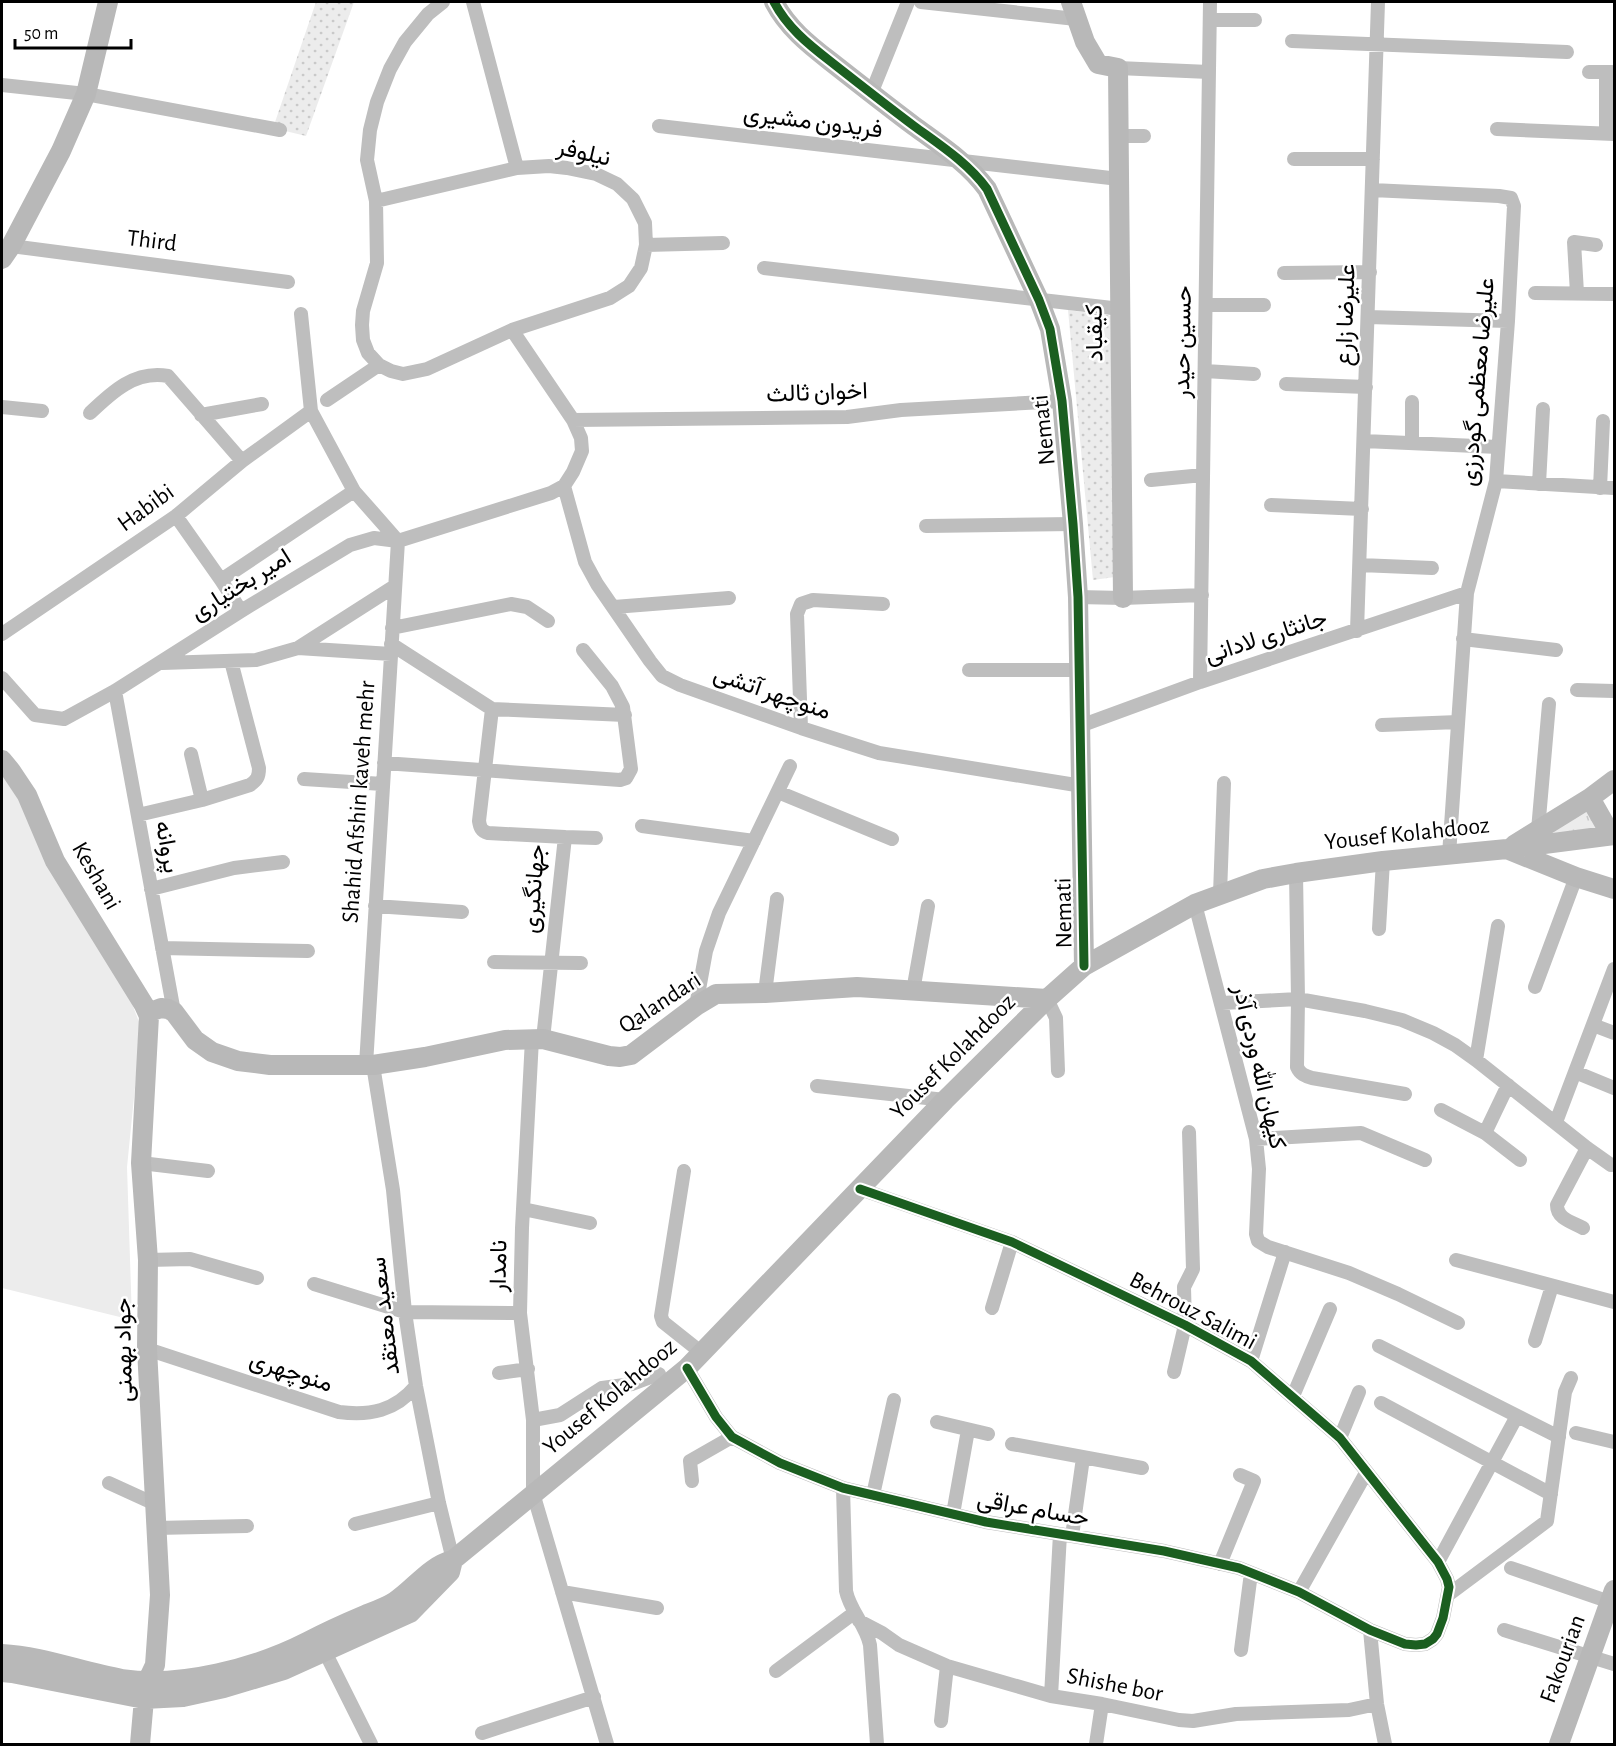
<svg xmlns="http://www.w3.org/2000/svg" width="1616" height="1746" viewBox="0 0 1616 1746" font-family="'Alegreya Sans',Vazirmatn,sans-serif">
<defs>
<pattern id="grass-tufts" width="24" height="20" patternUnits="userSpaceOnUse" patternTransform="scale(1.5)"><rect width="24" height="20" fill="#ececec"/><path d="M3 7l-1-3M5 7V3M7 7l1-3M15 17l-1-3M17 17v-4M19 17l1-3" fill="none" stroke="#c9c9c9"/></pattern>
<pattern id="park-dots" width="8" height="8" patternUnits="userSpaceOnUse" patternTransform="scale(1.5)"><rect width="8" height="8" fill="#ececec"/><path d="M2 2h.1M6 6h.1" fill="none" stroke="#c9c9c9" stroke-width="1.8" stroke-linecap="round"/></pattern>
</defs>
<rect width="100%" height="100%" fill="#fff"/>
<path fill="url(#grass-tufts)" d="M1587,806L1602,833L1537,838Z"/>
<path fill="url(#park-dots)" d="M316,2H354L306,136L273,128Z
M1068,310L1113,316L1115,577L1093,580Z"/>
<path fill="#ececec" d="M2,772L15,787L129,996L141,1027L127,1167L132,1320L2,1288Z"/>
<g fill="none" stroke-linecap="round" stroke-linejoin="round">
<path stroke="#bebebe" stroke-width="14" d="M473,2L517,168
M921,2L1076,19
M1210,20H1255
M1292,41L1567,52
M1118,68L1209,72
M1589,72H1612
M1606,72V133
M2,85L86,94L280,130
M871,94L908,2
M659,126L1119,179
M1497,129L1614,134
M1119,136H1144
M1294,159H1373
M1372,190L1499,196L1511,198L1514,206L1508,321L1496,481L1467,593L1449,855
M376,201L517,168L549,166L567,168L596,174L617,184L633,199L645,223L646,245L641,268L629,286L610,298L512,330L427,369L403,374L391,371L379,365L368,353L363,340L362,325L363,311L377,263L376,201L367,160L370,130L377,102L390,69L405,42L428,14L443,2
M646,245L723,243
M11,246L288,282
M764,268L1121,309
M1284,273L1370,272
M1535,293L1614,294
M1577,293L1574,242L1596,245
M1206,305H1264
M301,314L311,411L354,491L398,541
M1368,317L1508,321
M1205,371L1254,374
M1286,384L1366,387
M327,400L379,365
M1412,402V443
M2,407L42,411
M90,413C112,392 135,370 168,376L242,461
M201,415L262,404
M573,420L847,417L901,410L1062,401
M1364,441L1498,447
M1151,480L1203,475
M1496,481L1614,488
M1539,484L1543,409
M564,486L585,562L597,584L650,661L662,676L680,685L801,728L879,753L1082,786
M1600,488L1603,421
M1271,505L1362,509
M176,516L221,580L241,611
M926,526L1073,524
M1360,565L1432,568
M221,580L354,491
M1078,597L1123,598L1202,595
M614,607L729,598
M392,628L511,604L527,607L548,621
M1357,631L1378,2
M2,634L176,516L242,461L311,411
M1463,639L1556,650
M391,644L492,709L625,715
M298,648L391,654
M162,663L256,660L298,648L395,586
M969,670H1079
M2,678L35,715L64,719L115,691L241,611L350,545L374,538L398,541L551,493L564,486L573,472L582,451L581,438L573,420L512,330
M1200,682L1210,2
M1577,690L1614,691
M115,691L174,1012
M492,709L479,821C480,827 481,831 488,833L565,837L543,1039
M1382,725L1458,722
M1080,726L1200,682L1467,593
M801,728L797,614L801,604L813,600L883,604
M191,754L202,800
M384,763L620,780L626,778L631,769L623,707L612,686L583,650
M304,779L383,784
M778,792L892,839
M138,815L202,800L250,785C257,780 259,777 259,768L231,661
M642,826L754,841
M1538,830L1549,704
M565,837L596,838
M1296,873L1298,999L1297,1067C1300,1074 1305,1076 1312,1078L1405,1094
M151,889L234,868L283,862
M1220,894L1224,783
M1195,904L1256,1139L1259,1169L1256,1234L1258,1241L1268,1247L1349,1273L1398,1294L1458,1323
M375,906L462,912
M1379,929L1383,861
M162,948L308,951
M494,962L581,963
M1535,987L1576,877
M913,991L928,906
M765,993L777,899
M1047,999L1056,1018L1058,1071
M1222,1003L1298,999L1365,1011L1402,1020L1433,1033L1455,1045L1476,1060L1587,1148L1611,1165
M696,1006L706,951L719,913L790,766
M1593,1025L1614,1033
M532,1039L522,1228L520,1313L533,1420V1493L607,1744
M1476,1060L1498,926
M366,1065L398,541
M373,1065L393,1190L405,1312L416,1386L439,1503L453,1560
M1575,1072L1614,1088
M817,1086L945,1100
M1441,1110L1485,1133L1520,1160
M1556,1122L1614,969
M1485,1133L1508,1085
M1256,1139L1361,1133L1425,1160
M141,1163L208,1171
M684,1171L661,1316L663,1322L702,1353
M523,1209L590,1223
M1583,1228C1572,1222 1557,1219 1557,1205L1587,1148
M148,1260L190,1259L257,1278
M1456,1260L1614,1302
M314,1284L405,1312L520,1313
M992,1308L1012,1242
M1535,1341L1552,1286
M1379,1346L1559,1437
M147,1349L339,1412C370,1416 395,1411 416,1386
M1251,1361L1285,1252
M687,1368L716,1417L732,1437L780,1463L843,1488L986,1522L1164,1551L1239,1568L1299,1592L1370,1630L1405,1644L1416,1645L1425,1644L1433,1639L1437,1634L1443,1618L1449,1587L1447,1579L1438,1562L1340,1438L1251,1361L1185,1325L1012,1242L860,1189
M1174,1372L1185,1325L1184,1287L1193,1269L1189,1132
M499,1373L528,1369
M1293,1396L1330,1309
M1381,1403L1551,1494
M533,1420L560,1415L602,1388L632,1384L659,1374
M937,1422L988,1434
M1576,1433L1614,1442
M1340,1438L1359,1392
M1012,1444L1142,1468
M692,1481L690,1461L732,1437
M109,1483L155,1504
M843,1488L846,1591C850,1611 866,1625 870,1645L877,1744
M873,1495L894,1400
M953,1514L968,1430
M355,1524L439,1503
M156,1528L247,1526
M1072,1536L1083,1458
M1438,1562L1517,1416
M1220,1564L1254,1481L1240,1475
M1511,1568L1610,1602
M562,1592L657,1608
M1299,1592L1366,1473
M1448,1595L1547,1521L1565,1392L1571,1378
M859,1621L882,1633L899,1645L947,1666L1051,1696L1102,1704L1179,1720L1193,1721L1236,1714L1349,1710L1377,1704
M1370,1630L1377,1704L1385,1744
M1504,1630L1614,1664
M321,1644L371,1744
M1241,1650L1251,1573
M776,1671L854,1613
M1051,1696L1060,1534
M941,1721L947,1666
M482,1733L594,1697
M1096,1744L1102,1704"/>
<path stroke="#b8b8b8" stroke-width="20" d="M774,2C787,27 808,44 830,61C858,83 886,105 914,126C940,145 968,163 987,189L1039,300L1050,329L1062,401L1073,524L1078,597L1084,966
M1071,2L1085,42L1098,64L1118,68
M1118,68L1123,598
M2,259L11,246L61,151L86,94L108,2
M2,760L11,771L27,795L55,861L144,1005L149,1016L141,1163L148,1260L147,1349L160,1595L155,1665L147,1682L144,1699L140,1744
M1590,798L1611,835
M1514,845L1590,798L1614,780
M1509,850L1576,877L1614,889
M149,1016L153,1011L161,1008L168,1009L174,1012L195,1040L212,1052L238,1061L270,1065H373L425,1057L505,1040L543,1039L609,1056L620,1057L631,1055L696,1006L716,994L765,993L857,987L1047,999
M2,1654C42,1656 82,1672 122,1679C180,1688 256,1668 307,1642C326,1632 346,1623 365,1615C375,1611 386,1607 394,1602C415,1588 429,1566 453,1560L687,1368L945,1100L1047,999L1084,966L1195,904L1263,879L1296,873L1383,861L1507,849L1614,835
M2,1672L12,1673L144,1699L183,1697L224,1688L284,1670L410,1613L450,1572L453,1560
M1559,1744L1614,1590"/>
<g stroke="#fff" stroke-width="13">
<path id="cycleway" d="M774,2C787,27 808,44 830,61C858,83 886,105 914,126C940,145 968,163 987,189L1039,300L1050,329L1062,401L1073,524L1078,597L1084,966
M687,1368L716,1417L732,1437L780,1463L843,1488L986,1522L1164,1551L1239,1568L1299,1592L1370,1630L1405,1644L1416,1645L1425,1644L1433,1639L1437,1634L1443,1618L1449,1587L1447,1579L1438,1562L1340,1438L1251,1361L1185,1325L1012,1242L860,1189"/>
</g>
<use href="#cycleway" stroke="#1b5e20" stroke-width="9"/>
</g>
<g text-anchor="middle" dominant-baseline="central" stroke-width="5" stroke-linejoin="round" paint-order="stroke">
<g font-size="24" fill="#000" stroke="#fff">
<text transform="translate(813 122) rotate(7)">فریدون مشیری</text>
<text transform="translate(584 153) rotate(13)">نیلوفر</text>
<text transform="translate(152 241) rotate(7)">Third</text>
<text transform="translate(1346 315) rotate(-88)">علیرضا زارع</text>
<text transform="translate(1095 333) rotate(-91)">کیقباد</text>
<text transform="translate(1183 342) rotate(-89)">حسین حیدر</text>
<text transform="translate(1478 382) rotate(-85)">علیرضا معظمی گودرزی</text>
<text transform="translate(817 393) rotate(-2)">اخوان ثالث</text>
<text transform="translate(1044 430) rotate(-96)">Nemati</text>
<text transform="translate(146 508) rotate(-36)">Habibi</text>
<text transform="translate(241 585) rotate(-32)">امیر بختیاری</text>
<text transform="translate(1266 637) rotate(-18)">جانثاری لادانی</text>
<text transform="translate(772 693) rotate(19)">منوچهر آتشی</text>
<text transform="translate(359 802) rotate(-86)">Shahid Afshin kaveh mehr</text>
<text transform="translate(1407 834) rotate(-6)">Yousef Kolahdooz</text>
<text transform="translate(167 847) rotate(80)">پروانه</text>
<text transform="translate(96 876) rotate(60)">Keshani</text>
<text transform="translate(534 889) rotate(-86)">جهانگیری</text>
<text transform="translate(1064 913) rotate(-91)">Nemati</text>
<text transform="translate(660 1003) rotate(-33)">Qalandari</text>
<text transform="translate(953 1057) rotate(-45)">Yousef Kolahdooz</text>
<text transform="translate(1259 1067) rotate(77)">کیهان الله وردی آذر</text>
<text transform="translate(499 1266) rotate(-89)">نامدار</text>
<text transform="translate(1193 1311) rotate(28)">Behrouz Salimi</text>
<text transform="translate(385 1316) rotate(-97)">سعید معتقد</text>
<text transform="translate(124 1350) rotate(-91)">جواد بهمنی</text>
<text transform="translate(291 1372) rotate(18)">منوچهری</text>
<text transform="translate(610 1397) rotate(-40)">Yousef Kolahdooz</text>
<text transform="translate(1033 1509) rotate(10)">حسام عراقی</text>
<text transform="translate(1563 1659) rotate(-70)">Fakourian</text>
<text transform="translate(1115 1685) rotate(11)">Shishe bor</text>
</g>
</g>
<rect width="1616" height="1746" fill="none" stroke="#000000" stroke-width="6"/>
<path d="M15 39v9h116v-9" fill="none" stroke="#000000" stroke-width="3"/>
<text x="24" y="39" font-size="18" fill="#000000" stroke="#ffffff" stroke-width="4.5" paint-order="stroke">50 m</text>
</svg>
